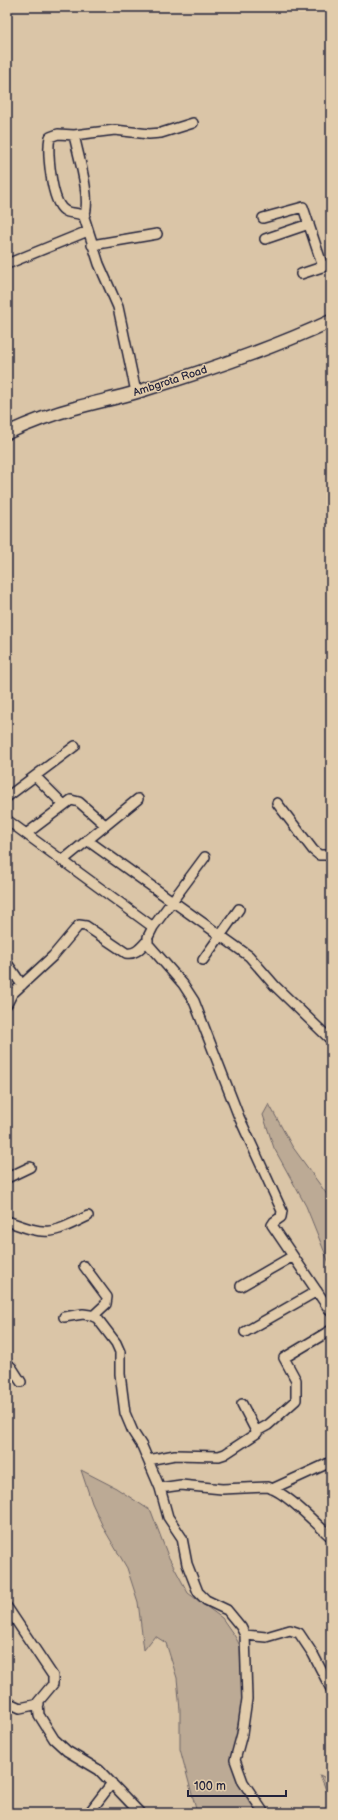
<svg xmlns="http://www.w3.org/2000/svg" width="338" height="1820" viewBox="0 0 338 1820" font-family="'Balsamiq Sans',sans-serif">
<rect width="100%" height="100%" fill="#dac5a7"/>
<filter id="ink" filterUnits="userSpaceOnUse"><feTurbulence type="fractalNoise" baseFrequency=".025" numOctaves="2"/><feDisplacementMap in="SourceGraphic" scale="8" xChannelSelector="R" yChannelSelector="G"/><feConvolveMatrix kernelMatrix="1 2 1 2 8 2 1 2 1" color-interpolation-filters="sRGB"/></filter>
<g filter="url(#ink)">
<path fill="#bcaa95" stroke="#6f6668" d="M269,1104L292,1146L331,1200V1268L306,1206L274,1148L263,1115Z
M81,1470L116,1488L151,1511L168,1556L188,1593L222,1618L236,1638L243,1652L248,1672L239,1767L265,1813H197L180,1749V1710L177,1678L166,1643L155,1636L144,1650L138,1602L127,1568L104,1529L92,1503Z
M320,1775L331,1781V1802Z"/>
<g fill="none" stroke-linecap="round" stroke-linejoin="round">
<g stroke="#22223b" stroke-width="12">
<path id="minor" d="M74,135C78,155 92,199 84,217
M263,218L303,207L323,267
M265,239L309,224
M92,245L157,234
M7,264L88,231
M301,274L331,264
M136,392L118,307L99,264L84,217C78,211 70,215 64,210C51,201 47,151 50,137L58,134L74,135L115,130L149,134L161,133L193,123
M35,776L64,805
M7,797L75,746
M277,803L313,850L319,855H331
M7,820L153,927
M26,834L71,800L79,802L105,825
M87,840L249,956L275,986L331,1040
M205,857L153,927L148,937V944L183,984L194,1001L239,1117L282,1211L281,1217L274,1222L272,1225L331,1312
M62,861L138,799
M203,960L239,909
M7,963L22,985
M7,1004L12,994L53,956L79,925L86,926L126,953C136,955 141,947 147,941
M7,1178L30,1167
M7,1221C48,1236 49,1235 88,1216
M84,1266L107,1297L106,1304L93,1316
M241,1286L293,1256
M64,1317L83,1314L90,1315L97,1318L116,1343L120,1352V1374L125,1413L133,1432L142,1446L160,1488L181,1485L222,1489L268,1487C287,1493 315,1523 331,1537
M245,1332L317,1291
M7,1363L12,1368L21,1382
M257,1431L268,1425L296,1400V1380L284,1358L331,1330
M148,1460L175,1455L219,1456L225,1454L257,1433L242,1404
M160,1488L168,1517L182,1538L187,1564L198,1592L206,1600L227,1610L241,1627L245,1635L247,1699L242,1734L235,1760L243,1782L264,1813
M272,1489L331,1462
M7,1607L53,1676V1684L38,1702L39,1715L54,1739L67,1751L99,1770L140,1813
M245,1635L266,1637L290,1630L299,1633L313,1654L331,1689
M7,1702L20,1708L39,1704
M89,1813L112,1783"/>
</g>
<g stroke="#22223b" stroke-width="15">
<path id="major" d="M7,433C29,423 52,414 75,408C96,402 117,398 137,392C203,372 269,350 331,321"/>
</g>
<use href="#minor" stroke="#e2ccab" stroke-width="9"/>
<use href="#major" stroke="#e2ccab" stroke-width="12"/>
</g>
</g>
<g text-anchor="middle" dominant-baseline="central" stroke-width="3" stroke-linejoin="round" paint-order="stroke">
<g font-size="11" fill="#22223b" stroke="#e2ccab">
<text transform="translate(170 381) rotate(-18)">Ambgrota Road</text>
</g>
</g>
<rect width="338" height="1820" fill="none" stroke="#e2ccab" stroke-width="24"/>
<rect x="12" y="12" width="314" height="1796" fill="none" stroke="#22223b" stroke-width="1.5" filter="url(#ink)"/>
<path d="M188 1790v6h98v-6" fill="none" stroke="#22223b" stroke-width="2"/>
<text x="194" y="1790" font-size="12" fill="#22223b" stroke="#e2ccab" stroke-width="3" paint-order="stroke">100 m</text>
</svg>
